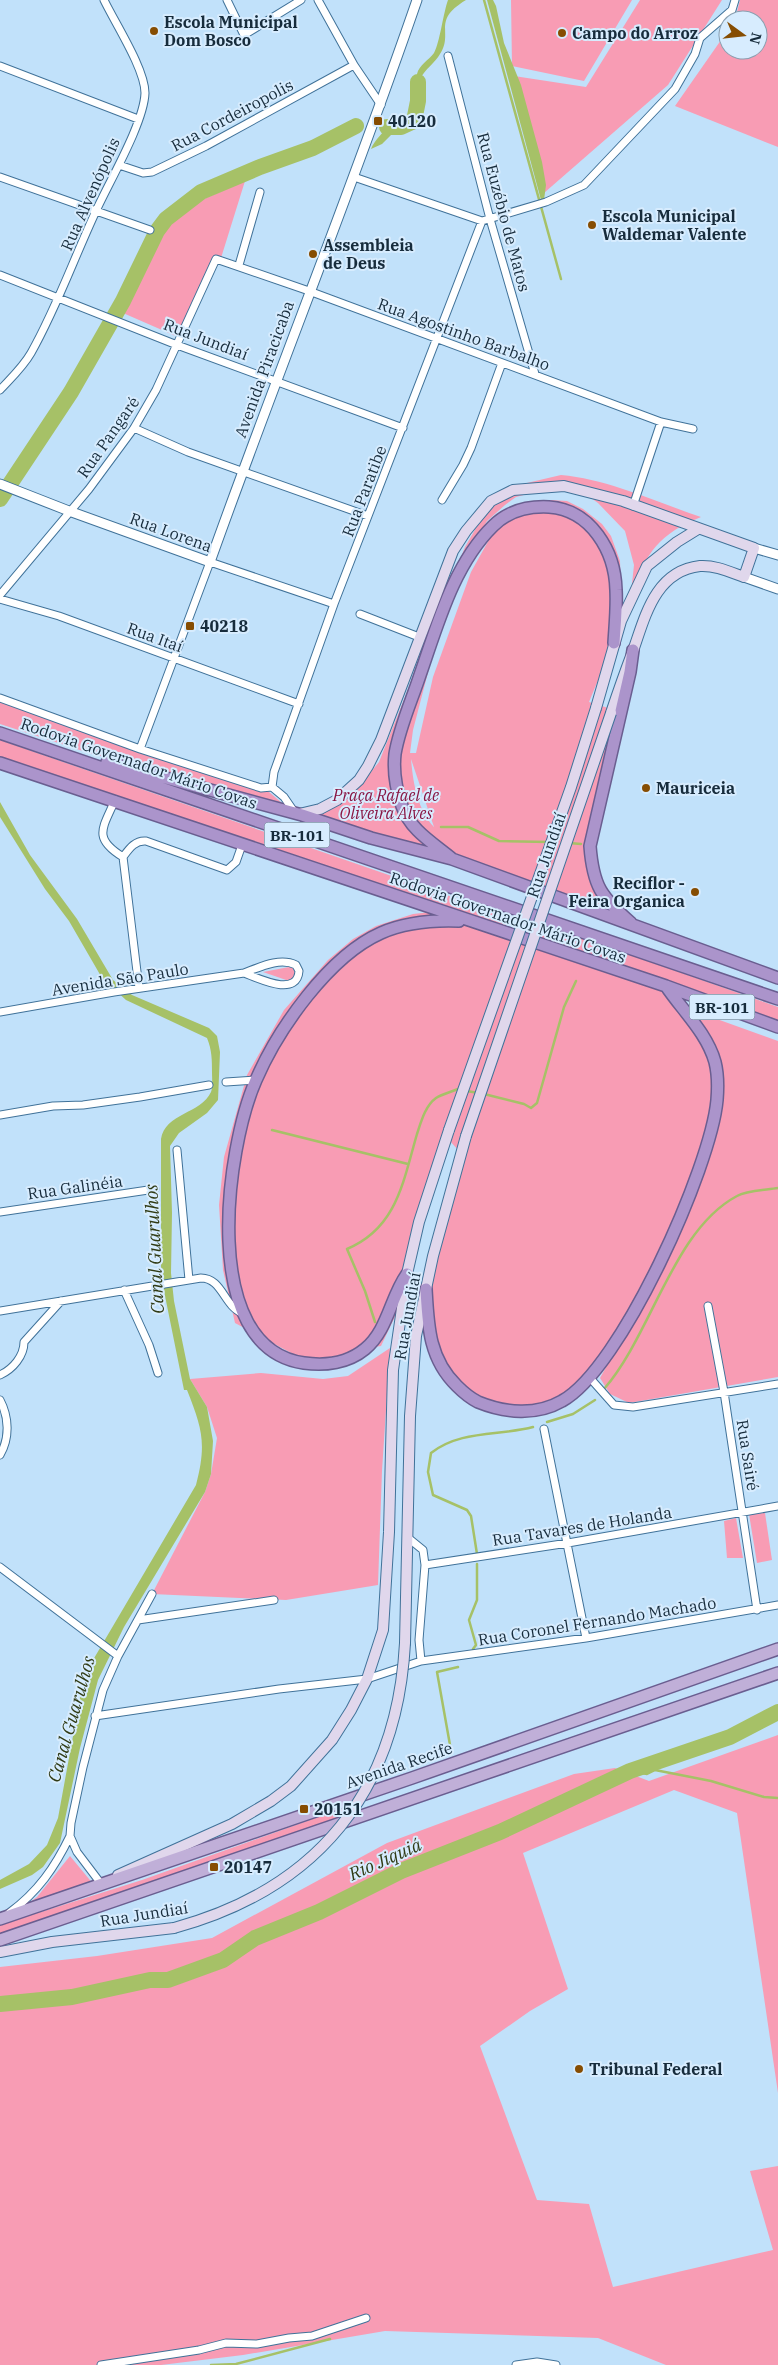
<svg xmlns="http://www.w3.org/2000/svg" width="778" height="2365" viewBox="0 0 778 2365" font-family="'IBM Plex Serif',serif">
<rect width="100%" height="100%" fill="#c1e1fa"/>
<path fill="#f89cb4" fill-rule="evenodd" d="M511,0H632L584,81L512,66Z
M640,0H722L668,85L544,193L514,76L586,87Z
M740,0H778V147L675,106L728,30V50H758V20H735Z
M245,181L221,258L178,337L123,313L157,231L204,199Z
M561,475C608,479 656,502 701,517C659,534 647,552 631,593L634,565L625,531L598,503L584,493L550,488L516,497L505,505L487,521L473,545L438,634L413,730L410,753H416L433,677L471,572L495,529L531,505L551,500L567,501L583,509L602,524L611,536L620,561L621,592L608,656L589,702L621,712L608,774L591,812L587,850L619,922L472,872L453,853L302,815L362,783L379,762L465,547L480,521L491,505L514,486ZM411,759L434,827C417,809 413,782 411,759Z
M0,702L134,750L269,792L282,803L89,753L0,724Z
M0,740L507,916L505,928L0,758Z
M440,911L666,986L710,1051L717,1101L673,1234L609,1353L593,1363L577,1390L538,1415L476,1400L438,1361L427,1288L460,1152L448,1139L428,1205L413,1269L401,1304L381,1346L360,1349L333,1361L316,1360L295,1355L235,1323L223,1270L219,1205L224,1157L247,1075L284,1010L328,960L353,939L376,926L413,914Z
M543,926L634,956L778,1007V1023L538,940Z
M289,967L293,968L295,973L293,979L289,981L263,972Z
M689,1009L778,1041V1377L629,1403L610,1394L600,1378L668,1256L706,1159L723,1101L721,1059L702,1026Z
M390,1348L382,1471L378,1585L286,1600L152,1594L205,1492L211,1474L217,1438L207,1407L190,1379L261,1373L323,1379L348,1376Z
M765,1513L772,1560L757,1563L749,1514Z
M736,1518L743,1558H727L724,1521Z
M778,1735V2093L737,1813L674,1790L523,1853L568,1989L530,2011L480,2046L537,2200L589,2204L613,2287L773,2250L750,2171L778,2166V2365H666L598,2338L385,2331L243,2355L161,2365H0V1967L97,1956L212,1938L387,1843L574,1774L615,1768L649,1781Z
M349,1806L335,1824L0,1937V1925L142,1880Z
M70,1856L94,1885L18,1911L37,1897Z"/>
<path fill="#a6c167" d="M448,0H466C431,21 454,32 440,54C435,63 425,69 420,79L423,110L420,128L408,131L396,130L382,144L371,149C374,141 385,130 391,123L410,126C425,115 414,90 417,74C419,65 429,60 434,53C440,42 443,14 448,0Z
M487,0H493L496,6L504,43L521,85L542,162L546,185L544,200H541Z
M0,802L30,855L77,919L113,980L132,995L209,1028L217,1036L220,1052L218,1100L207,1113L179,1133L170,1146L172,1213L171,1273L174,1301L190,1379L207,1407L213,1441L211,1474L205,1492L124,1627L98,1680L80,1748L60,1843L43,1867L32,1875L0,1889V1880L29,1864L47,1845L58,1818L82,1687L93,1660L196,1485C207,1443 202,1428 187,1390H184L161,1276V1139C165,1113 201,1114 211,1092C213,1087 212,1079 212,1073C212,1060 212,1050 207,1038L126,1000L102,978L69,921L45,889L0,817Z"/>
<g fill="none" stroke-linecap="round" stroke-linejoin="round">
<path stroke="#a6c167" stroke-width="2.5" d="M484,0L561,279
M441,827H468L499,841L549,842
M569,843L581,844
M467,1091L478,1093
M484,1094L524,1104L531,1108L537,1103L564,1007L576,981
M272,1130L408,1164
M375,1322L365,1291L347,1249C397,1228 403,1182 417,1134C421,1122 425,1106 436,1098C442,1094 451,1092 458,1089L461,1090
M604,1389C652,1334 673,1230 737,1196C747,1190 766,1190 778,1188
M547,1422L573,1414L595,1400
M477,1554L471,1516L467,1510L433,1495L428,1472L431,1453C460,1430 499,1436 533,1427
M473,1649L476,1645L469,1620L477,1600V1564
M450,1745L437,1672L458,1667
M630,1771L647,1774L655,1770L711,1781L764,1797L778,1798
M211,2365L236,2364L330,2339"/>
<path stroke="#a6c167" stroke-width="16" d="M387,127H401L414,121L418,101V82
M0,499L71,392L123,301L157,231L166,219L201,192L260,167L313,148L356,126
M0,2004L72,1997L150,1980H168L223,1960L255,1938L319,1912L401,1871L500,1832L630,1771L730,1737L778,1712"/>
<g stroke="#407299" stroke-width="9">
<path id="minor" d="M227,0L244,35L301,0
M318,0L354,65L381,105
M448,56L490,219L535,374
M0,66L138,119
M119,165L143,173L152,172L206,146L354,65
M0,177L150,230
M354,177L482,221L546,202L584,185L675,89L695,54L700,38L732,10L735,0
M239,265L260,192
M0,275L177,345L403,428
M0,390C11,378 23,367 31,353C57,307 74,258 96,211C109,182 144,123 145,93C145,69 115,23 104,0
M134,428L188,452L368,516
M442,500L463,465L471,448L502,363
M633,506L661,422
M0,595L89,489L134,428L156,390L216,259L309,291L661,422L693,429
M0,599L59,616L299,704
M360,614L419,637
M0,698L140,749L261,788L272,787
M140,749L210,562L334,604
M115,800C103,828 92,838 123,857L139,988
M295,813L284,797L272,787L274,772L334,604L482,221
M123,857C129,849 135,840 146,841L227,870L236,862L242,845
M0,1012L114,992L244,973C260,967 280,957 296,965L299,971C297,998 258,978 244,973
M226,1082L256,1080
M0,1115L53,1106L83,1105L140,1097L209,1085
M177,1150L189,1280
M0,1212L155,1189
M124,1290L149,1345L158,1373
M708,1306L724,1392L757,1610
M0,1311L201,1278C222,1278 224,1306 242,1313
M0,1375C13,1369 24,1356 24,1342L61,1301
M590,1378L614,1405L633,1407L778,1384
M0,1400C9,1417 10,1438 0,1455
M544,1429L586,1638
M407,1537L423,1550L425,1565L568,1543L778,1506
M0,1567L118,1656
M138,1620L274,1600
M421,1661L419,1640L425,1565
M95,1716L279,1689L367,1679L421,1661L586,1638L778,1605
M102,1885L77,1852L70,1836L71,1823L83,1767L103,1690L118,1656L152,1594
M9,1913C38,1892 55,1867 70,1836
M101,2365L199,2350L226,2343L257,2344L289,2338L312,2336L366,2318
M516,2365L537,2362L556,2365"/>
</g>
<g stroke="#407299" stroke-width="11">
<path id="tertiary" d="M0,484L69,511L210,562C277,374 352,189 417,0
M754,548L778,555
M744,577L778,589"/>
</g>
<g stroke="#407299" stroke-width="12">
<path id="secondary" d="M596,708L621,621L647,566L677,542L698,529
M299,814L320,809L337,800L359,780L368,766L381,740L453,551L466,531L491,501L513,490L564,486L623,501L754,548L744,577C730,572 715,565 700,566C655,571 645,617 633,651C625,672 618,692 611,713
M405,1643L410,1416L416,1336L433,1256L466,1136
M118,1875L232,1824L271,1801L291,1786L332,1740L351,1710L367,1679L383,1630L389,1532L393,1370L407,1274L419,1222L449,1130
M0,1952L52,1942L174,1928"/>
</g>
<g stroke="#6a5e90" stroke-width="14">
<path id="primary" d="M0,1919L412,1778L778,1649
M0,1940L778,1673"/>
</g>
<g stroke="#6a5e90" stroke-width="14">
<path id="trunk" d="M0,733L778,999
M107,762L302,815L371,838L452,859L778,978
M0,763L666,986L778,1027
M451,858C433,843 410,830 402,806C396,789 393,772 395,754C399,729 411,702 419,678C437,627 453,565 493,526C508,511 529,506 549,507C591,510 615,551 616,590C617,608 615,626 614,643
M631,923C601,897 593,886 590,846L630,672L633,650
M407,1274C390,1298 388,1330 365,1349C348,1363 325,1366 304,1363C198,1348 226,1148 256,1080C278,1029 329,956 381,933C406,922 432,920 459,921
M426,1289C428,1326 429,1359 457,1386C463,1392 470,1398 478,1402C505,1413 536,1416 562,1401C621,1369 711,1167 717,1100C718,1088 718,1074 715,1062C707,1033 682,1010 666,986"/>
</g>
<use href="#minor" stroke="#fff" stroke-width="7"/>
<use href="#tertiary" stroke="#fff" stroke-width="9"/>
<use href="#secondary" stroke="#e0d7ec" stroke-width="10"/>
<use href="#primary" stroke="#c0afd8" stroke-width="11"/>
<use href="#trunk" stroke="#ab94cb" stroke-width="11"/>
<g stroke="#407299" stroke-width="12" stroke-linecap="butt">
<path id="secondary-bridge" d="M449,1130L571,787L596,708
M466,1136L611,713
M174,1928C317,1889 397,1792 405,1643"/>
</g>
<use href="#secondary-bridge" stroke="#e0d7ec" stroke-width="10"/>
</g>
<g fill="#864d02" stroke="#d7ecfe" stroke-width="2">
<circle cx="154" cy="31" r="5"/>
<circle cx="562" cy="33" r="5"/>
<rect x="373" y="116" width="10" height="10" rx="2.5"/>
<circle cx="592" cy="225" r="5"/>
<circle cx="313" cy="254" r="5"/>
<rect x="185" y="621" width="10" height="10" rx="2.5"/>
<circle cx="646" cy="788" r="5"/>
<circle cx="695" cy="892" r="5"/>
<rect x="299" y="1804" width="10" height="10" rx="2.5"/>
<rect x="209" y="1862" width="10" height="10" rx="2.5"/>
<circle cx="579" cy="2069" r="5"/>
</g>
<g text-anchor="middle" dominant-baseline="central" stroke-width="4" stroke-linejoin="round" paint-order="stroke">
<g fill="#d7ecfe" stroke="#516676" stroke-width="1">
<rect x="264.5" y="822.5" width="65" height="25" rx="4"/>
<rect x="689.5" y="994.5" width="65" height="25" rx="4"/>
</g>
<g font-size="15" font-weight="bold" fill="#172c3c">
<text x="297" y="835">BR-101</text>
<text x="722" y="1007">BR-101</text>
</g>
<g font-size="16" font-weight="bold" fill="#172c3c" stroke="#d7ecfe" text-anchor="start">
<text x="164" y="22">Escola Municipal<tspan x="164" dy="18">Dom Bosco</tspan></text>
<text x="572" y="33">Campo do Arroz</text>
<text x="388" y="121">40120</text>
<text x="602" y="216">Escola Municipal<tspan x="602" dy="18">Waldemar Valente</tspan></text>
<text x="323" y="245">Assembleia<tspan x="323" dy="18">de Deus</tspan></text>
<text x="200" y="626">40218</text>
<text x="656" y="788">Mauriceia</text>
<text x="685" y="883" text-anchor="end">Reciflor -<tspan x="685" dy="18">Feira Organica</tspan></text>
<text x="314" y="1809">20151</text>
<text x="224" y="1867">20147</text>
<text x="589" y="2069">Tribunal Federal</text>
</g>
<g font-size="16" fill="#172c3c" stroke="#d7ecfe">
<text transform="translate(232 115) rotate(-28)">Rua Cordeiropolis</text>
<text transform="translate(90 194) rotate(-66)">Rua Alvenópolis</text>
<text transform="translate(504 212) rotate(75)">Rua Euzébio de Matos</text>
<text transform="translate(464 334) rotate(20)">Rua Agostinho Barbalho</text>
<text transform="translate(206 339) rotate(21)">Rua Jundiaí</text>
<text transform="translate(264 369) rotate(-70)">Avenida Piracicaba</text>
<text transform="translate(108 437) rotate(-55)">Rua Pangaré</text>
<text transform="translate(364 491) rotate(-69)">Rua Paratibe</text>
<text transform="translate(171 532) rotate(20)">Rua Lorena</text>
<text transform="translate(155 637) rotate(20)">Rua Itaí</text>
<text transform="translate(139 763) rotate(19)">Rodovia Governador Mário Covas</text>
<text transform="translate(546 855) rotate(-71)">Rua Jundiaí</text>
<text transform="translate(508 917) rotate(19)">Rodovia Governador Mário Covas</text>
<text transform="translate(120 979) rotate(-9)">Avenida São Paulo</text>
<text transform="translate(75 1187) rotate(-8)">Rua Galinéia</text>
<text transform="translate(407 1316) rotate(-80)">Rua Jundiaí</text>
<text transform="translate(748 1455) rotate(81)">Rua Sairé</text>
<text transform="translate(582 1526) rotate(-9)">Rua Tavares de Holanda</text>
<text transform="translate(597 1621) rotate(-9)">Rua Coronel Fernando Machado</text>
<text transform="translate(399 1765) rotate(-19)">Avenida Recife</text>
<text transform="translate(144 1914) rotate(-9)">Rua Jundiaí</text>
</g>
<g font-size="16" font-style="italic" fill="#891644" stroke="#d7ecfe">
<text x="386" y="795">Praça Rafael de<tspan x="386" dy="18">Oliveira Alves</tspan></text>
</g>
<g font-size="18" font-style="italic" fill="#303b15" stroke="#d7ecfe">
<text transform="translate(154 1249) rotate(-93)">Canal Guarulhos</text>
<text transform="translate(71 1719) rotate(-74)">Canal Guarulhos</text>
<text transform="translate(385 1859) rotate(-24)">Rio Jiquiá</text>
</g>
</g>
<g transform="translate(743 35) rotate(105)"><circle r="24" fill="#d7ecfe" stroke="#8a9fb0"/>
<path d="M0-4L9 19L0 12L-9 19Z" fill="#864d02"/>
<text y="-8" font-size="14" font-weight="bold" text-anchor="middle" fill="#172c3c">N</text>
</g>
</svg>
